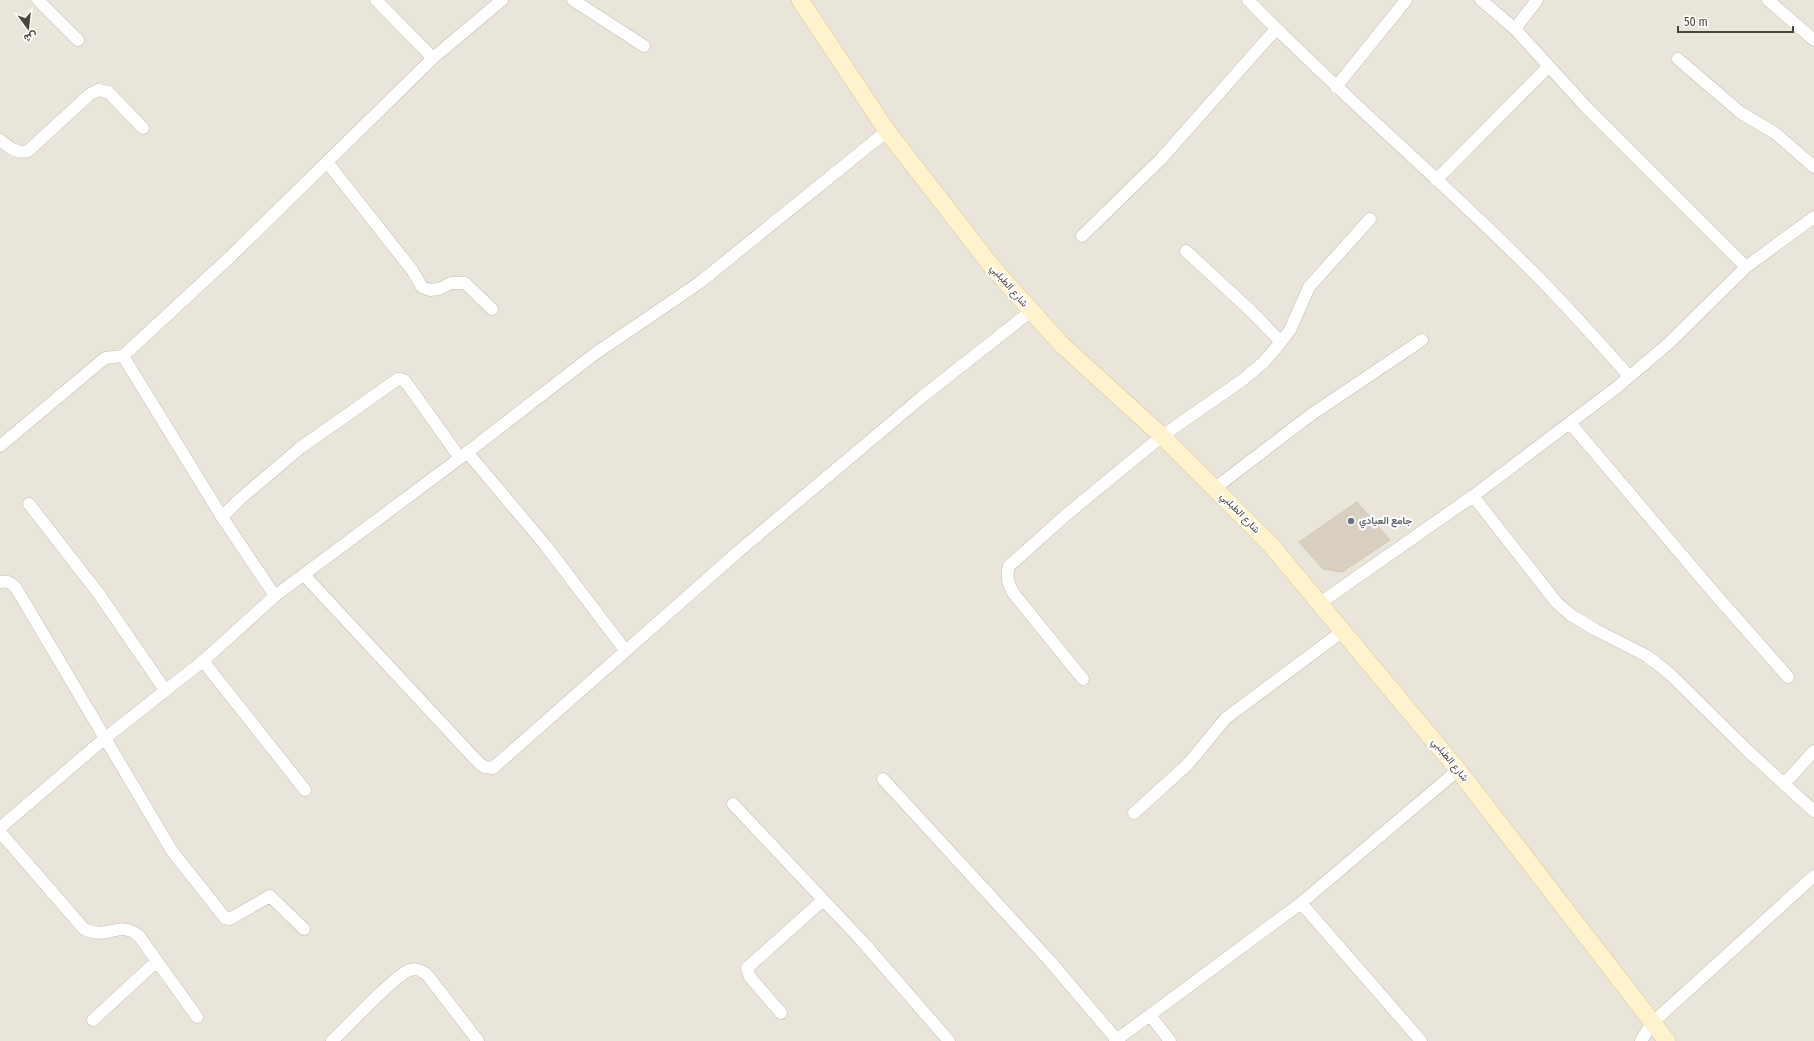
<svg xmlns="http://www.w3.org/2000/svg" width="1814" height="1041" viewBox="0 0 1814 1041" font-family="'Fira Sans Condensed',Vazirmatn,sans-serif">
<rect width="100%" height="100%" fill="#f6f3ec"/>
<path fill="#eae5da" d="M0,0H1814V1041H0Z"/>
<path fill="#d8cfc1" stroke="#d3c7b4" d="M1357,502L1390,540L1342,572L1323,569L1299,542Z"/>
<g fill="none" stroke-linecap="round" stroke-linejoin="round">
<g stroke="#c2bbae" stroke-width="13">
<path id="street" d="M38,0L78,40
M376,0L433,58
M573,0L644,46
M1248,0C1340,94 1440,179 1533,272C1566,305 1598,341 1629,376
M1481,0L1515,29
M1537,0L1515,29L1587,108L1746,267
M1768,0L1814,40
M1678,59L1741,113L1775,133L1814,167
M1336,87L1406,0
M0,140C8,147 17,154 28,151L89,95L98,90L108,92L143,128
M327,162L412,270L422,287L430,290L439,289L451,283H465L492,309
M1436,180L1549,66
M1082,236L1161,159L1276,29
M1281,342L1290,330L1309,287L1370,219
M123,356L222,517L275,596
M1570,423L1714,593L1788,677
M0,446L105,358L123,356L230,257L433,58L502,0
M467,452L546,546L625,650
M1215,488L1312,414L1422,340
M1473,496L1557,603L1571,615L1596,630L1647,656L1670,674L1748,751L1814,811
M29,504L99,594L165,690
M222,517L240,499L300,448L398,379L404,380L408,385L460,458
M304,575L478,762L484,767L493,768L740,550L922,397L1031,311
M0,582C8,580 11,583 16,588L172,851L225,918L230,919L270,896L304,929
M1320,603L1473,496L1616,388L1669,343L1746,267L1814,217
M203,661L305,790
M1083,679L1014,594C1008,584 1006,578 1009,566L1066,515L1162,436L1241,381L1263,363L1281,342L1251,311L1186,251
M883,779L1049,960L1117,1040
M1785,783L1814,751
M733,804L862,941L949,1041
M1134,813L1188,764L1226,718L1343,631
M0,828L104,739L203,661L275,596L460,458L596,353L699,283L887,131
M0,832L84,929C109,941 118,919 139,936L197,1017
M1301,903L1421,1041
M781,1013L750,977L747,968L823,900
M1150,1015L1170,1041
M93,1020L157,961
M332,1041C346,1028 396,974 410,970C417,968 424,971 429,977L478,1041
M1115,1041L1301,903L1458,770
M1641,1041L1652,1023L1814,876"/>
</g>
<g stroke="#d6c79b" stroke-width="18">
<path id="secondary" d="M800,0L887,131L993,268L1062,345L1162,436L1270,544L1458,770L1667,1041"/>
</g>
<use href="#street" stroke="#fff" stroke-width="12"/>
<use href="#secondary" stroke="#fff3cd" stroke-width="17"/>
</g>
<circle fill="#6b7280" stroke="#fff" stroke-width="1.5" cx="1351" cy="521" r="4"/>
<g text-anchor="middle" dominant-baseline="central" stroke-width="4" stroke-linejoin="round" paint-order="stroke">
<g font-size="10" fill="#4b4439" stroke="#fff">
<text transform="translate(1009 286) rotate(49)">شارع الطبلبي</text>
<text transform="translate(1240 513) rotate(46)">شارع الطبلبي</text>
<text transform="translate(1450 760) rotate(51)">شارع الطبلبي</text>
</g>
<g font-size="10" font-weight="bold" fill="#5b616d" stroke="#fff" text-anchor="start">
<text x="1359" y="521">جامع العيادي</text>
</g>
</g>
<g transform="translate(28 28) rotate(165)" stroke="#ffffff" stroke-width="3" paint-order="stroke">
<path d="M0-3L7 15L0 10L-7 15Z" fill="#4b4439"/>
<text y="-6" font-size="11" font-weight="bold" text-anchor="middle" fill="#4b4439">ش</text>
</g>
<path d="M1678 26v6h115v-6" fill="none" stroke="#4b4439" stroke-width="2"/>
<text x="1684" y="26" font-size="12" fill="#4b4439" stroke="#ffffff" stroke-width="3" paint-order="stroke">50 m</text>
</svg>
